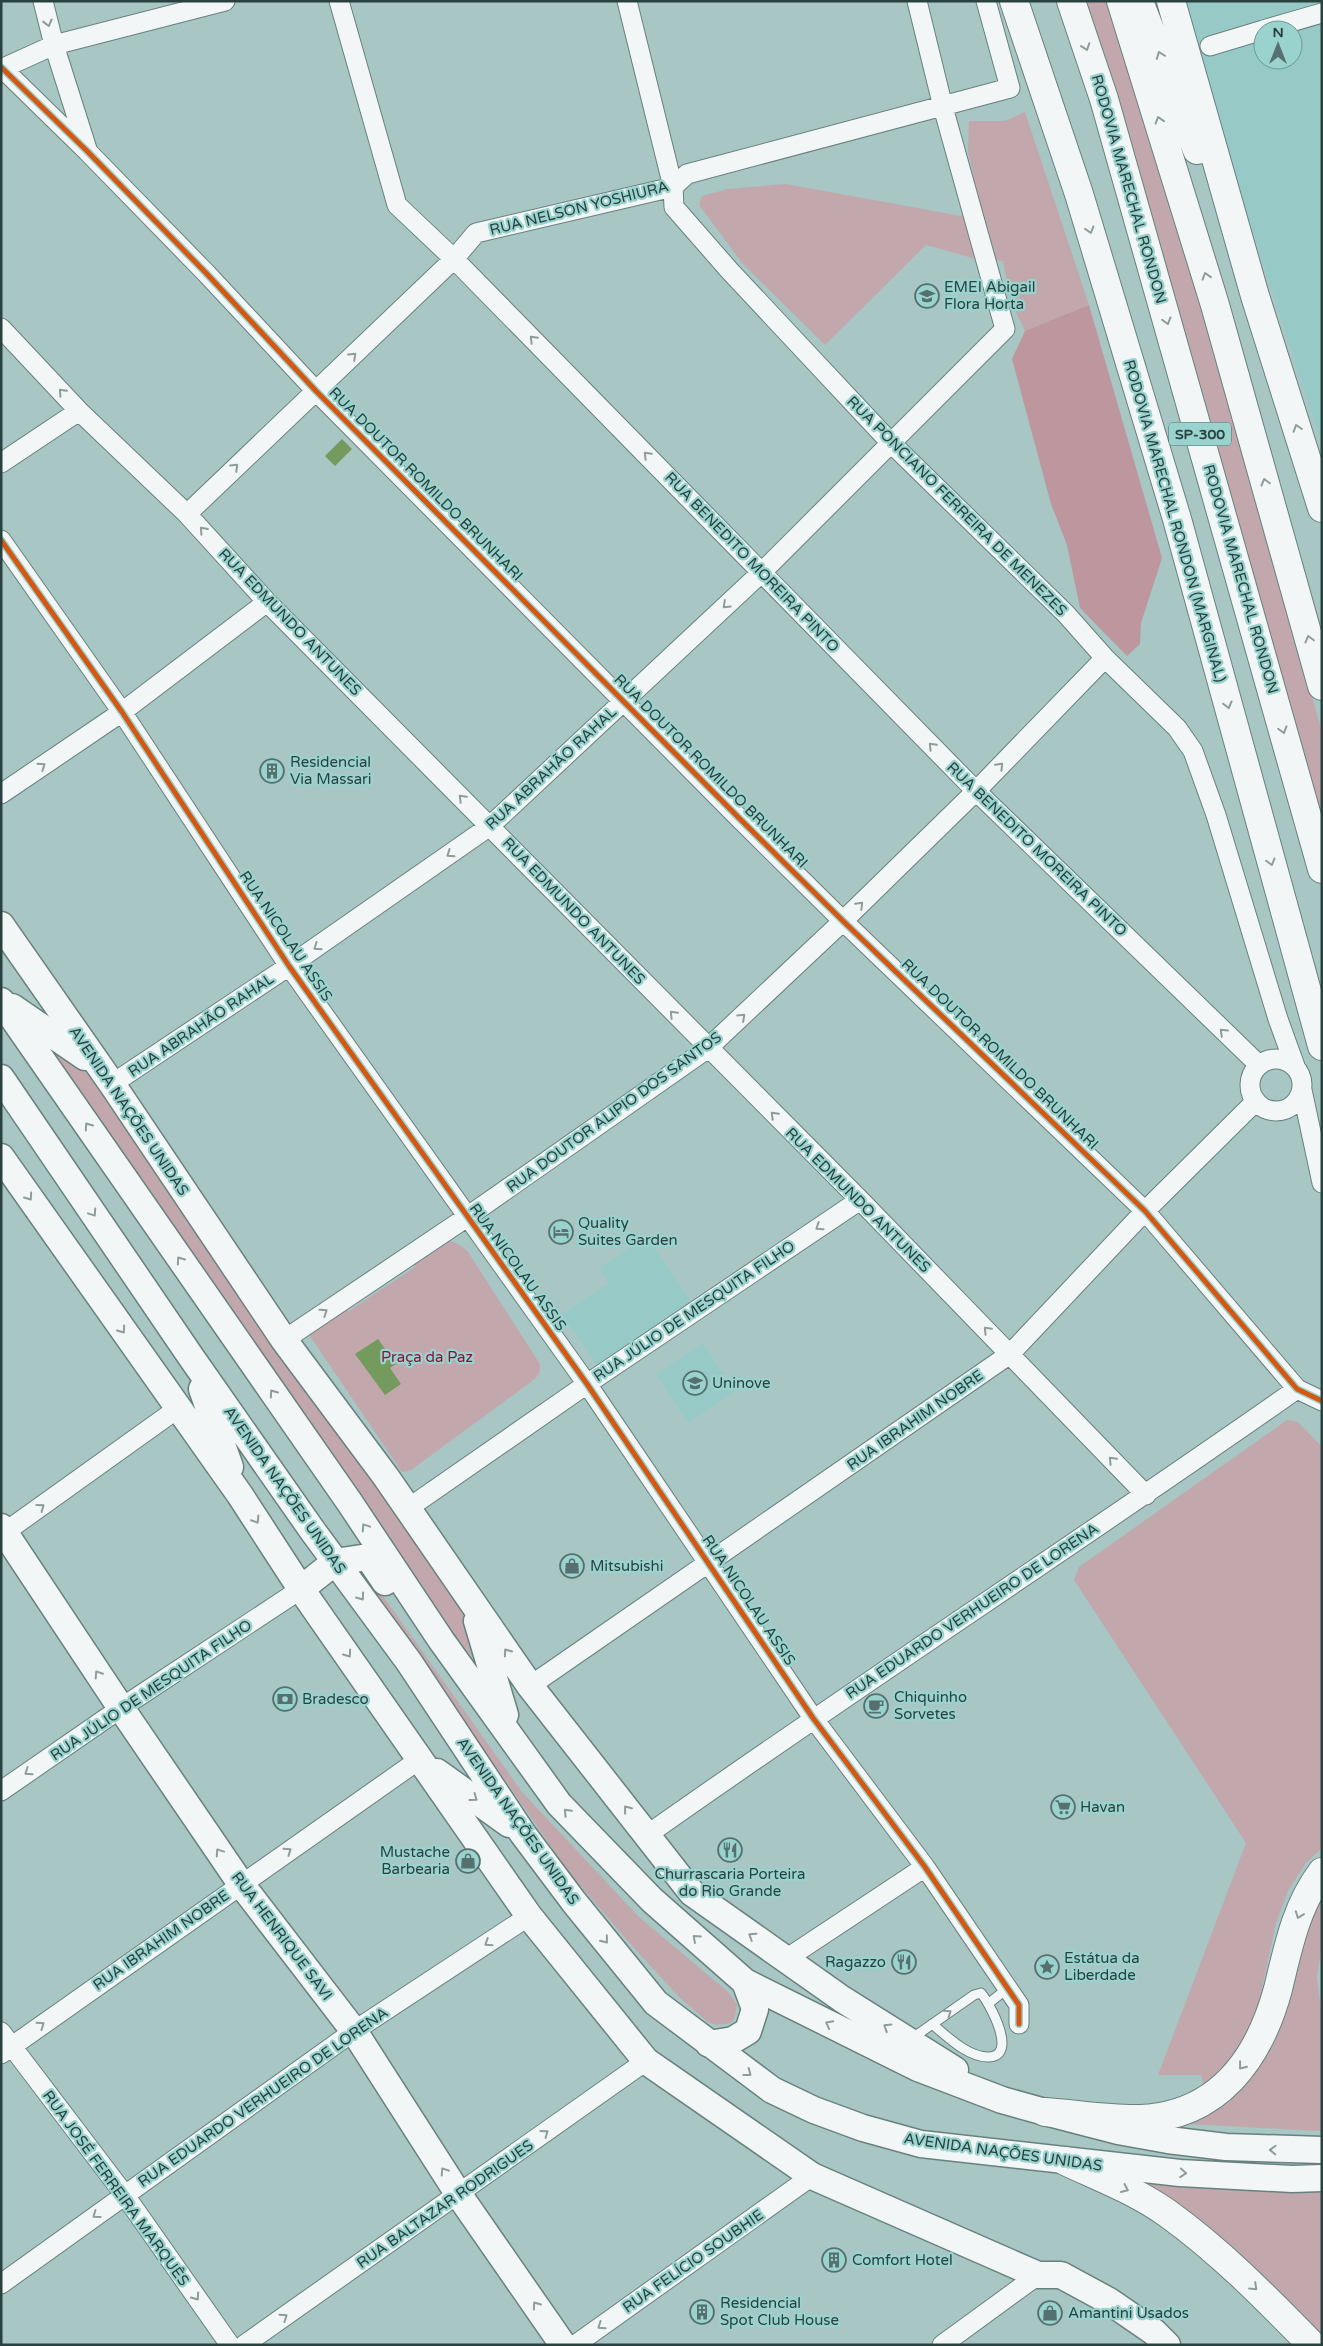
<svg xmlns="http://www.w3.org/2000/svg" width="1323" height="2346" viewBox="0 0 1323 2346" font-family="'Varela Round',sans-serif">
<rect width="100%" height="100%" fill="#a7c6c4"/>
<path fill="#97cac7" fill-rule="evenodd" d="M1178,1H1322V444ZM1263,30H1293V60H1263Z
M647,1236L691,1302L597,1365L562,1314L609,1283L599,1268Z
M703,1343L735,1392L688,1423L656,1374Z"/>
<path fill="#c2a8ac" d="M1084,1H1110L1185,242L1322,732V824Z
M1025,112L1089,305L1025,331L1011,302L1003,261L976,259L926,245L825,345L743,264L699,205L702,196L728,189L786,184L961,216L979,203L968,151L969,121H1005Z
M48,1046L89,1075L454,1596L466,1616L476,1658H473L447,1625L396,1547Z
M445,1241C456,1241 461,1245 468,1252L540,1364V1372L535,1379L411,1470L402,1472L310,1336L315,1327L346,1308L349,1311L415,1267L412,1261Z
M1287,1420L1298,1422L1322,1447V1848L1306,1863L1288,1891L1276,1923L1257,2012L1237,2056L1204,2088L1201,2075H1158L1246,1843L1074,1580L1079,1567Z
M359,1570L366,1572L522,1792L638,1916L728,1992L737,2005L735,2017L731,2023L717,2025L708,2022L680,1998L634,1948L571,1875Z
M1322,1888V1944L1317,1977L1322,2019V2131L1188,2124L1207,2113Z
M1115,2175L1322,2189V2343Z"/>
<path fill="#bd969e" d="M1089,305L1162,558L1141,623L1140,644L1127,656L1080,608L1067,545L1051,504L1012,359L1025,331Z"/>
<path fill="#759a5e" d="M342,439L352,449L335,466L325,456Z
M378,1339L396,1364L390,1368L401,1384L385,1395L355,1354Z"/>
<g fill="none" stroke-linecap="round" stroke-linejoin="round">
<g stroke="#68817f" stroke-width="11">
<path id="lane" d="M989,2003L1008,1988
M911,2039L974,1995L981,1993C990,2004 1019,2057 988,2057C967,2057 947,2036 932,2024"/>
</g>
<g stroke="#68817f" stroke-width="21">
<path id="street" d="M43,1L54,45L87,149
M339,1L397,205L454,259L976,791L1259,1065
M627,1L673,187L674,207L729,270L890,442L1066,614L1105,658L1177,728L1193,751L1216,815L1278,1019L1295,1066
M1263,30L1322,13
M1210,46L1263,30
M2,68L87,151L206,273L316,391L739,818L843,921L1145,1211L1297,1389L1322,1401
M1,69L54,45L225,1
M1,328L79,411L187,514L267,602L860,1200L1146,1495
M1,463L79,411
M187,514L454,259L476,233L673,187L687,174L1010,88L986,1
M1,540L122,712L289,966L587,1384L813,1718L925,1867L1019,2005V2024
M1,794L122,712L267,602
M1250 1085a26 26 0 1 1 52 0a26 26 0 1 1-52 0Z
M112,1084L289,966L490,826L762,572L1005,329L943,107L917,1
M1302,1090L1322,1183
M284,1340L467,1217L707,1049L843,921L976,791L1105,658
M407,1509L587,1384L860,1200
M1,1535L177,1409
M530,1686L1010,1354L1145,1211L1256,1101
M1,1791L121,1708L301,1589
M647,1835C862,1683 1082,1540 1297,1389
M786,1959L925,1867
M1,2032L124,2194L230,2345
M1,2054L420,1759
M1,2284L354,2031L529,1916
M244,2345L646,2061
M575,2345L812,2176
M942,2345L1038,2275"/>
</g>
<g stroke="#68817f" stroke-width="29">
<path id="secondary" d="M1,925L112,1084L284,1340L386,1477L530,1686L692,1893L842,1999L955,2070
M1,1001L350,1503L441,1640L559,1804L652,1900L745,1982L918,2068L1002,2100L1045,2112L1118,2131L1168,2140L1226,2147L1322,2150
M12,1007L85,1057
M1,1078L191,1357L312,1530L409,1662L523,1834L574,1902L656,2003L772,2090L814,2110L863,2128L921,2144L1180,2173L1292,2179L1322,2178
M1,1157L240,1495L301,1589L529,1916L646,2061L812,2176L1038,2275H1061L1109,2301L1154,2332L1167,2345
M202,1389L230,1467
M1,1527L121,1708L241,1884L354,2031L459,2195L563,2345
M301,1589L335,1562L368,1557L385,1582
M477,1621L505,1715
M437,1772L509,1824
M709,2044L733,2040L748,2031L755,2009L745,1982"/>
</g>
<g stroke="#68817f" stroke-width="30">
<path id="highway" d="M1014,1L1079,194L1177,519L1322,1046
M1071,1L1104,99L1322,869
M1121,1L1215,305L1322,686
M1171,1L1255,296L1322,508
M1140,4L1197,150
M1045,2112C1076,2114 1109,2120 1140,2119C1218,2116 1259,2059 1278,1989C1288,1948 1296,1906 1322,1872
M1065,2161C1099,2177 1136,2191 1167,2213C1220,2251 1266,2298 1312,2345"/>
</g>
<use href="#lane" stroke="#f2f6f6" stroke-width="9"/>
<use href="#street" stroke="#f2f6f6" stroke-width="19"/>
<use href="#secondary" stroke="#f2f6f6" stroke-width="26"/>
<use href="#highway" stroke="#f2f6f6" stroke-width="28"/>
<g stroke="#9ad3ce" stroke-width="8">
<path id="cycleway" d="M2,68L87,151L206,273L316,391L739,818L843,921L1145,1211L1297,1389L1322,1401
M1,540L122,712L289,966L587,1384L813,1718L925,1867L1019,2005V2024"/>
</g>
<use href="#cycleway" stroke="#d55711" stroke-width="5"/>
</g>
<defs><path id="oneway-chevron" d="M-2-3.5L2.5 0L-2 3.5" fill="none" stroke-width="1.6" stroke-linecap="round" stroke-linejoin="round" transform="scale(1.25)"/></defs>
<g stroke="#8e9c9a">
<use href="#oneway-chevron" transform="translate(48 23) rotate(76)"/>
<use href="#oneway-chevron" transform="translate(1086 47) rotate(71)"/>
<use href="#oneway-chevron" transform="translate(1160 55) rotate(-111)"/>
<use href="#oneway-chevron" transform="translate(1159 120) rotate(-107)"/>
<use href="#oneway-chevron" transform="translate(1090 230) rotate(73)"/>
<use href="#oneway-chevron" transform="translate(1206 276) rotate(-107)"/>
<use href="#oneway-chevron" transform="translate(1167 321) rotate(74)"/>
<use href="#oneway-chevron" transform="translate(533 339) rotate(-135)"/>
<use href="#oneway-chevron" transform="translate(353 356) rotate(-44)"/>
<use href="#oneway-chevron" transform="translate(62 392) rotate(-133)"/>
<use href="#oneway-chevron" transform="translate(1297 428) rotate(-108)"/>
<use href="#oneway-chevron" transform="translate(647 455) rotate(-135)"/>
<use href="#oneway-chevron" transform="translate(235 467) rotate(-44)"/>
<use href="#oneway-chevron" transform="translate(1265 482) rotate(-105)"/>
<use href="#oneway-chevron" transform="translate(203 530) rotate(-132)"/>
<use href="#oneway-chevron" transform="translate(726 605) rotate(137)"/>
<use href="#oneway-chevron" transform="translate(1309 639) rotate(-105)"/>
<use href="#oneway-chevron" transform="translate(1228 705) rotate(75)"/>
<use href="#oneway-chevron" transform="translate(1283 730) rotate(74)"/>
<use href="#oneway-chevron" transform="translate(932 746) rotate(-134)"/>
<use href="#oneway-chevron" transform="translate(42 766) rotate(-34)"/>
<use href="#oneway-chevron" transform="translate(1000 766) rotate(-46)"/>
<use href="#oneway-chevron" transform="translate(462 798) rotate(-135)"/>
<use href="#oneway-chevron" transform="translate(450 854) rotate(145)"/>
<use href="#oneway-chevron" transform="translate(1271 862) rotate(75)"/>
<use href="#oneway-chevron" transform="translate(860 905) rotate(-45)"/>
<use href="#oneway-chevron" transform="translate(317 947) rotate(145)"/>
<use href="#oneway-chevron" transform="translate(673 1014) rotate(-134)"/>
<use href="#oneway-chevron" transform="translate(742 1017) rotate(-43)"/>
<use href="#oneway-chevron" transform="translate(1223 1032) rotate(-136)"/>
<use href="#oneway-chevron" transform="translate(774 1115) rotate(-135)"/>
<use href="#oneway-chevron" transform="translate(88 1126) rotate(-125)"/>
<use href="#oneway-chevron" transform="translate(29 1197) rotate(55)"/>
<use href="#oneway-chevron" transform="translate(93 1213) rotate(56)"/>
<use href="#oneway-chevron" transform="translate(819 1227) rotate(146)"/>
<use href="#oneway-chevron" transform="translate(180 1260) rotate(-125)"/>
<use href="#oneway-chevron" transform="translate(324 1312) rotate(-34)"/>
<use href="#oneway-chevron" transform="translate(122 1330) rotate(55)"/>
<use href="#oneway-chevron" transform="translate(987 1330) rotate(-134)"/>
<use href="#oneway-chevron" transform="translate(273 1393) rotate(-125)"/>
<use href="#oneway-chevron" transform="translate(1112 1460) rotate(-134)"/>
<use href="#oneway-chevron" transform="translate(41 1507) rotate(-36)"/>
<use href="#oneway-chevron" transform="translate(256 1520) rotate(58)"/>
<use href="#oneway-chevron" transform="translate(365 1527) rotate(-124)"/>
<use href="#oneway-chevron" transform="translate(361 1597) rotate(54)"/>
<use href="#oneway-chevron" transform="translate(507 1652) rotate(-125)"/>
<use href="#oneway-chevron" transform="translate(348 1654) rotate(54)"/>
<use href="#oneway-chevron" transform="translate(98 1674) rotate(-123)"/>
<use href="#oneway-chevron" transform="translate(28 1772) rotate(145)"/>
<use href="#oneway-chevron" transform="translate(474 1798) rotate(36)"/>
<use href="#oneway-chevron" transform="translate(627 1809) rotate(-128)"/>
<use href="#oneway-chevron" transform="translate(567 1812) rotate(-134)"/>
<use href="#oneway-chevron" transform="translate(288 1851) rotate(-35)"/>
<use href="#oneway-chevron" transform="translate(219 1852) rotate(-124)"/>
<use href="#oneway-chevron" transform="translate(1299 1915) rotate(110)"/>
<use href="#oneway-chevron" transform="translate(752 1936) rotate(-147)"/>
<use href="#oneway-chevron" transform="translate(696 1938) rotate(-138)"/>
<use href="#oneway-chevron" transform="translate(605 1940) rotate(51)"/>
<use href="#oneway-chevron" transform="translate(488 1943) rotate(147)"/>
<use href="#oneway-chevron" transform="translate(948 2013) rotate(-35)"/>
<use href="#oneway-chevron" transform="translate(829 2024) rotate(-152)"/>
<use href="#oneway-chevron" transform="translate(41 2025) rotate(-35)"/>
<use href="#oneway-chevron" transform="translate(887 2027) rotate(-148)"/>
<use href="#oneway-chevron" transform="translate(1242 2066) rotate(128)"/>
<use href="#oneway-chevron" transform="translate(748 2073) rotate(37)"/>
<use href="#oneway-chevron" transform="translate(545 2133) rotate(-36)"/>
<use href="#oneway-chevron" transform="translate(1273 2150) rotate(-178)"/>
<use href="#oneway-chevron" transform="translate(444 2171) rotate(-123)"/>
<use href="#oneway-chevron" transform="translate(1183 2173) rotate(4)"/>
<use href="#oneway-chevron" transform="translate(1125 2189) rotate(25)"/>
<use href="#oneway-chevron" transform="translate(96 2215) rotate(144)"/>
<use href="#oneway-chevron" transform="translate(1254 2287) rotate(44)"/>
<use href="#oneway-chevron" transform="translate(196 2297) rotate(55)"/>
<use href="#oneway-chevron" transform="translate(536 2305) rotate(-125)"/>
<use href="#oneway-chevron" transform="translate(284 2317) rotate(-35)"/>
<use href="#oneway-chevron" transform="translate(601 2326) rotate(145)"/>
</g>
<defs>
<g id="school-ring" transform="scale(1.25)"><circle r="9.5" fill="#9ad3ce" stroke="#55706e" stroke-width="1.5"/><path d="M0-5L7-2L0 1L-7-2ZM-4 1L0 2.5L4 1V4Q0 6-4 4Z" fill="#55706e"/></g>
<g id="building-ring" transform="scale(1.25)"><circle r="9.5" fill="#9ad3ce" stroke="#55706e" stroke-width="1.5"/><path d="M-4-6H4V6H1V3H-1V6H-4ZM-2.5-4.3h1.7v1.8h-1.7ZM.8-4.3h1.7v1.8H.8ZM-2.5-1h1.7V.8h-1.7ZM.8-1h1.7V.8H.8Z" fill="#55706e"/></g>
<g id="hotel-ring" transform="scale(1.25)"><circle r="9.5" fill="#9ad3ce" stroke="#55706e" stroke-width="1.5"/><path d="M-6-4.5h1.5V1H6V5H4.5V3h-9V5H-6ZM-4 0a1.8 1.8 0 1 1 3.6 0ZM.5 0V-2.5h3Q6-2.5 6 0Z" fill="#55706e"/></g>
<g id="university-ring" transform="scale(1.25)"><circle r="9.5" fill="#9ad3ce" stroke="#55706e" stroke-width="1.5"/><path d="M0-5L7-2L0 1L-7-2ZM-4 1L0 2.5L4 1V4Q0 6-4 4Z" fill="#55706e"/></g>
<g id="shop-ring" transform="scale(1.25)"><circle r="9.5" fill="#9ad3ce" stroke="#55706e" stroke-width="1.5"/><path d="M-5-2.5h2.3a2.7 3.5 0 0 1 5.4 0H5L5.5 6h-11ZM-1.5-2.5h3a1.5 2.3 0 0 0-3 0Z" fill="#55706e"/></g>
<g id="bank-ring" transform="scale(1.25)"><circle r="9.5" fill="#9ad3ce" stroke="#55706e" stroke-width="1.5"/><path d="M-6-4H6V4H-6ZM0-2.3a2.3 2.3 0 1 0 0 4.6a2.3 2.3 0 1 0 0-4.6Z" fill="#55706e"/></g>
<g id="cafe-ring" transform="scale(1.25)"><circle r="9.5" fill="#9ad3ce" stroke="#55706e" stroke-width="1.5"/><path d="M-5.5-4.5H6V0H3Q3 3.5 0 3.5H-2.5Q-5.5 3.5-5.5 0ZM3-3.2v2h1.7v-2ZM-6 4.5H4V6H-6Z" fill="#55706e"/></g>
<g id="supermarket-ring" transform="scale(1.25)"><circle r="9.5" fill="#9ad3ce" stroke="#55706e" stroke-width="1.5"/><path d="M-6-5.5h2.5l.6 2H6L4.5 2H-2.5L-4.4-4H-6ZM-1.5 3.2a1.3 1.3 0 1 0 .1 0ZM3 3.2a1.3 1.3 0 1 0 .1 0Z" fill="#55706e"/></g>
<g id="restaurant-ring" transform="scale(1.25)"><circle r="9.5" fill="#9ad3ce" stroke="#55706e" stroke-width="1.5"/><path d="M-5-6h1v4h1v-4h1v4h1v-4h1v5L-1.5 .5V6h-2V.5L-5-1ZM5-6V6H3V1.5H1.5Q1.5-4 5-6Z" fill="#55706e"/></g>
<g id="sight-ring" transform="scale(1.25)"><circle r="9.5" fill="#9ad3ce" stroke="#55706e" stroke-width="1.5"/><path d="M0-6L1.8-2.2L6-1.7L2.9 1.2L3.7 5.4L0 3.3L-3.7 5.4L-2.9 1.2L-6-1.7L-1.8-2.2Z" fill="#55706e"/></g>
</defs>
<g fill-rule="evenodd">
<use href="#school-ring" x="927" y="296"/>
<use href="#building-ring" x="272" y="771"/>
<use href="#hotel-ring" x="561" y="1232"/>
<use href="#university-ring" x="695" y="1383"/>
<use href="#shop-ring" x="572" y="1566"/>
<use href="#bank-ring" x="285" y="1699"/>
<use href="#cafe-ring" x="876" y="1706"/>
<use href="#supermarket-ring" x="1063" y="1807"/>
<use href="#restaurant-ring" x="730" y="1850"/>
<use href="#shop-ring" x="468" y="1861"/>
<use href="#restaurant-ring" x="904" y="1962"/>
<use href="#sight-ring" x="1047" y="1967"/>
<use href="#building-ring" x="834" y="2260"/>
<use href="#building-ring" x="702" y="2312"/>
<use href="#shop-ring" x="1050" y="2313"/>
</g>
<g text-anchor="middle" dominant-baseline="central" stroke-width="4.5" stroke-linejoin="round" paint-order="stroke">
<rect fill="#9ad3ce" stroke="#4b6d6a" stroke-width="1" x="1169" y="422.5" width="62" height="23" rx="4"/>
<g font-size="14" font-weight="bold" fill="#29413f">
<text x="1200" y="434">SP-300</text>
</g>
<g font-size="15" fill="#29413f" stroke="#9ad3ce">
<text transform="translate(1129 189) rotate(74)">RODOVIA MARECHAL RONDON</text>
<text transform="translate(579 208) rotate(-14)">RUA NELSON YOSHIURA</text>
<text transform="translate(426 484) rotate(45)">RUA DOUTOR ROMILDO BRUNHARI</text>
<text transform="translate(957 506) rotate(45)">RUA PONCIANO FERREIRA DE MENEZES</text>
<text transform="translate(1175 521) rotate(74)">RODOVIA MARECHAL RONDON (MARGINAL)</text>
<text transform="translate(752 562) rotate(46)">RUA BENEDITO MOREIRA PINTO</text>
<text transform="translate(1241 579) rotate(74)">RODOVIA MARECHAL RONDON</text>
<text transform="translate(290 622) rotate(46)">RUA EDMUNDO ANTUNES</text>
<text transform="translate(551 768) rotate(-43)">RUA ABRAHÃO RAHAL</text>
<text transform="translate(711 771) rotate(45)">RUA DOUTOR ROMILDO BRUNHARI</text>
<text transform="translate(1037 849) rotate(44)">RUA BENEDITO MOREIRA PINTO</text>
<text transform="translate(574 911) rotate(46)">RUA EDMUNDO ANTUNES</text>
<text transform="translate(286 936) rotate(56)">RUA NICOLAU ASSIS</text>
<text transform="translate(201 1025) rotate(-34)">RUA ABRAHÃO RAHAL</text>
<text transform="translate(1000 1054) rotate(44)">RUA DOUTOR ROMILDO BRUNHARI</text>
<text transform="translate(129 1111) rotate(56)">AVENIDA NAÇÕES UNIDAS</text>
<text transform="translate(614 1112) rotate(-36)">RUA DOUTOR ALIPIO DOS SANTOS</text>
<text transform="translate(858 1200) rotate(45)">RUA EDMUNDO ANTUNES</text>
<text transform="translate(518 1267) rotate(54)">RUA NICOLAU ASSIS</text>
<text transform="translate(694 1311) rotate(-34)">RUA JÚLIO DE MESQUITA FILHO</text>
<text transform="translate(915 1420) rotate(-35)">RUA IBRAHIM NOBRE</text>
<text transform="translate(285 1490) rotate(55)">AVENIDA NAÇÕES UNIDAS</text>
<text transform="translate(749 1600) rotate(56)">RUA NICOLAU ASSIS</text>
<text transform="translate(972 1611) rotate(-34)">RUA EDUARDO VERHUEIRO DE LORENA</text>
<text transform="translate(151 1690) rotate(-34)">RUA JÚLIO DE MESQUITA FILHO</text>
<text transform="translate(518 1821) rotate(55)">AVENIDA NAÇÕES UNIDAS</text>
<text transform="translate(282 1936) rotate(53)">RUA HENRIQUE SAVI</text>
<text transform="translate(161 1940) rotate(-35)">RUA IBRAHIM NOBRE</text>
<text transform="translate(263 2097) rotate(-35)">RUA EDUARDO VERHUEIRO DE LORENA</text>
<text transform="translate(1003 2152) rotate(8)">AVENIDA NAÇÕES UNIDAS</text>
<text transform="translate(116 2188) rotate(54)">RUA JOSÉ FERREIRA MARQUÊS</text>
<text transform="translate(445 2204) rotate(-35)">RUA BALTAZAR RODRIGUES</text>
<text transform="translate(693 2261) rotate(-35)">RUA FELÍCIO SOUBHIE</text>
</g>
<g font-size="15" fill="#29413f" stroke="#9ad3ce" text-anchor="start">
<text x="944" y="287">EMEI Abigail<tspan x="944" dy="17">Flora Horta</tspan></text>
<text x="290" y="762">Residencial<tspan x="290" dy="17">Via Massari</tspan></text>
<text x="578" y="1223">Quality<tspan x="578" dy="17">Suites Garden</tspan></text>
<text x="712" y="1383">Uninove</text>
<text x="590" y="1566">Mitsubishi</text>
<text x="894" y="1697">Chiquinho<tspan x="894" dy="17">Sorvetes</tspan></text>
<text x="302" y="1699">Bradesco</text>
<text x="1080" y="1807">Havan</text>
<text x="450" y="1852" text-anchor="end">Mustache<tspan x="450" dy="17">Barbearia</tspan></text>
<text x="730" y="1874" text-anchor="middle">Churrascaria Porteira<tspan x="730" dy="17">do Rio Grande</tspan></text>
<text x="1064" y="1958">Estátua da<tspan x="1064" dy="17">Liberdade</tspan></text>
<text x="886" y="1962" text-anchor="end">Ragazzo</text>
<text x="852" y="2260">Comfort Hotel</text>
<text x="720" y="2303">Residencial<tspan x="720" dy="17">Spot Club House</tspan></text>
<text x="1068" y="2313">Amantini Usados</text>
</g>
<g font-size="15" fill="#891438" stroke="#9ad3ce">
<text x="427" y="1357">Praça da Paz</text>
</g>
</g>
<rect width="1323" height="2346" fill="none" stroke="#29413f" stroke-width="5"/>
<g transform="translate(1278 45)"><circle r="24" fill="#9ad3ce" stroke="#6d9995"/>
<path d="M0-4L9 19L0 12L-9 19Z" fill="#55706e"/>
<text y="-8" font-size="14" font-weight="bold" text-anchor="middle" fill="#29413f">N</text>
</g>
</svg>
